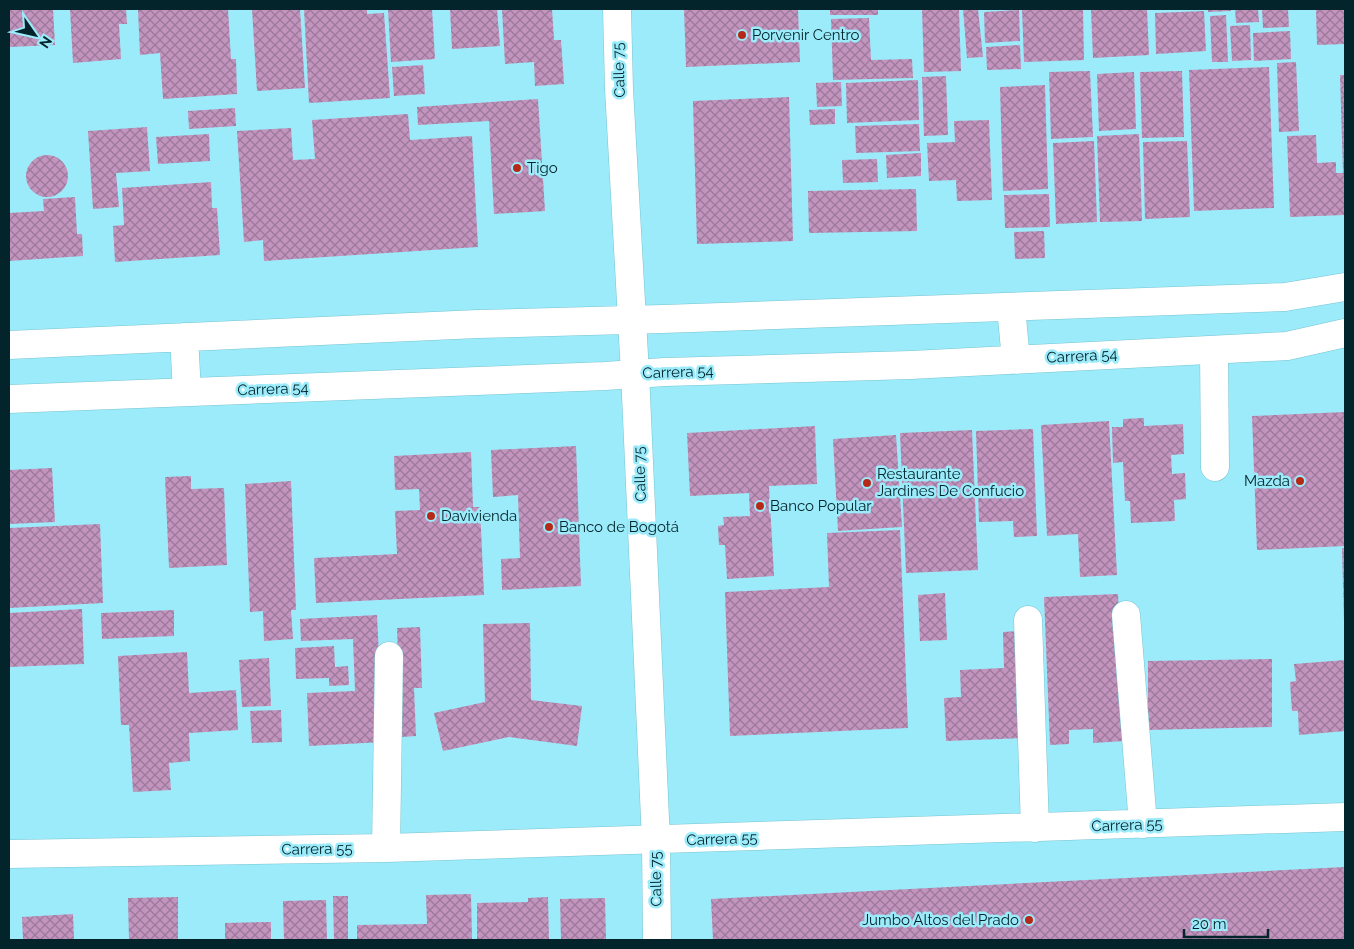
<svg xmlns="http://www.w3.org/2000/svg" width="1354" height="949" viewBox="0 0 1354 949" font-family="Raleway,sans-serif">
<defs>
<pattern id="building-cross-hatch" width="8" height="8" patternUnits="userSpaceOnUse" patternTransform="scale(1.25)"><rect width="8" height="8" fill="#c394bd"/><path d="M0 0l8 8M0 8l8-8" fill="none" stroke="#9c799a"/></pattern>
</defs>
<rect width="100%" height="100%" fill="#9cebfa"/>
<path fill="url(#building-cross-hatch)" d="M9,9H53L55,45L9,47Z
M70,9H126L127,24H119L121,59L73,63Z
M138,9H228L231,59H236L237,94L163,99L160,53L140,55Z
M252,9H300L305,88L257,91Z
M304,9H367V14L384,13L390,98L309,103Z
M388,9H432L435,59L391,62Z
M450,9H497L500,46L452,49Z
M502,9H552L554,40H561L564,84L535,86L534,62L505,64Z
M684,9H798L800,62L686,67Z
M830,9H878V15H830Z
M922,9H959L961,71L924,72Z
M963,9H978L983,57L967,58Z
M1022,9H1083L1084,60L1024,62Z
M1091,9H1147L1149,55L1093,58Z
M1208,9H1230L1231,11L1208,12Z
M1235,9H1258L1259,22L1236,23Z
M1262,9H1288L1289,27L1263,28Z
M1316,9H1345V44L1317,45Z
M1019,10L1020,41L985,43L984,12Z
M1204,11L1206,51L1156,54L1155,13Z
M1226,15L1228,62H1212L1210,16Z
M869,18L871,60L912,59L913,78L833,80L831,19Z
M1250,25L1251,60L1232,61L1230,26Z
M1290,31L1291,59L1254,61L1253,33Z
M1020,45L1021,69L987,70L986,47Z
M1296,62L1299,131L1279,132L1277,63Z
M423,65L425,94L394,96L392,67Z
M1269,67L1274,208L1194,211L1189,70Z
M1090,71L1093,137L1051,139L1049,72Z
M1182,71L1184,137L1142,138L1140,72Z
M1134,72L1136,129L1099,131L1097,74Z
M1340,75H1345V215L1290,217L1287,136L1316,135L1317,163L1336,162V173H1343Z
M946,76L948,135L924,136L922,77Z
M918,80L919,120L847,123L846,83Z
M841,82L842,106L817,107L816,83Z
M1045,85L1048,189L1003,191L1000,87Z
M789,97L793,241L697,244L693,101Z
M538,99L545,211L494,214L489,121L418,125L417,107Z
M235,108L236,126L189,129L188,111Z
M835,109V124L810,125L809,110Z
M408,114L410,140L472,136L478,247L264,261L263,240L244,242L237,131L291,128L293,160L315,159L312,120Z
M989,120L992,200L957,201L956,180L929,181L927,143L955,142L954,121Z
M919,124L920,151L856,153L855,126Z
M147,127L150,171L116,173L119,207L93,209L88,131Z
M209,134L210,161L158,164L156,137Z
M1139,134L1142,221L1100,222L1097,136Z
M1094,141L1097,222L1056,224L1053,143Z
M1187,141L1190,217L1145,219L1143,142Z
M921,153V176L887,178L886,155Z
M26 176a21 21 0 1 1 42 0a21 21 0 1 1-42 0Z
M877,159L878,182L843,183L842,160Z
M211,182L212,208H217L220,255L115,262L113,226L124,225L122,188Z
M916,189L917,231L809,233L808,191Z
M1049,194L1050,227L1005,228L1004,195Z
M75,197L77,234H82L83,256L9,261V213L44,211L43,199Z
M1044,231L1045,258L1015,259L1014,232Z
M1345,412V546L1257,550L1252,416Z
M1144,418V426L1183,424L1184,454L1171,455L1172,474L1185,473L1186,499L1174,500L1175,521L1131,523L1130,501H1125L1123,462L1113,463L1112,427H1123V419Z
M1109,421L1117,575L1080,577L1078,534L1047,536L1041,425Z
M815,426L817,484L769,486L774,576L727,579L725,545H719L718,526L724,525L723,517L750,516L749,493L690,496L687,433Z
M1033,429L1037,536L1014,537L1013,521L979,522L976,431Z
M972,430L978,570L906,573L900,433Z
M896,435L902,527L838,531L833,439Z
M576,446L581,586L502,590L501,559L520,558L518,495L493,497L491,450Z
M471,452L473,507H480L484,595L316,603L314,558L397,554L395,511L420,510L419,489L395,490L394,456Z
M52,468L55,522L9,524V470Z
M191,476V489L224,488L227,565L169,568L165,477Z
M291,481L296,610H291L293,639L264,641L263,611L250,612L245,484Z
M100,524L103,603L9,608V528Z
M900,530L908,728L730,736L725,592L829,587L827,533Z
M1342,548H1345V621H1344Z
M945,593L947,640L920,641L918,595Z
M1118,594L1124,741L1093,743V729L1069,730V744L1050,745L1044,597Z
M82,609L84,664L9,667V613Z
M174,610V636L102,639L101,613Z
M377,615L383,742L309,746L307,693L355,691L353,639L301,641L300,619Z
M530,623L531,700L582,706L577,746L509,737L443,751L434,713L485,702L483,624Z
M420,627L422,688H414L416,736L401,737L397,628Z
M1019,631L1026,738L946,741L944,698L961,697L960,670L1004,668L1003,632Z
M334,646L335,667L348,666L349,685L329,686V678L296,679L295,648Z
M187,652L189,693L236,690L238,730L189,733L190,761L169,763L171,790L133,792L129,725H121L118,656Z
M269,658L271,706L242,707L239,660Z
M1272,659V727L1148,730V661Z
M1345,660V731L1299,735L1298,711H1292L1290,682L1296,681L1294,664Z
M281,710L282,742L252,743L250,711Z
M1345,867V940H713L711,899Z
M471,894L472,940H357V925L427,924L426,895Z
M333,896H348V940H334Z
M178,897V940H129L128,898Z
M548,897L549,940H477V903L528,902V898Z
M605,898L606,940H561L560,899Z
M326,900L327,940H284L283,901Z
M73,914L74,940H23L22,917Z
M271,922V940H225V923Z"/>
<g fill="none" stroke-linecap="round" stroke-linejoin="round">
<g stroke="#75c4d2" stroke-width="29">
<path id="minor" d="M1214,350L1215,467
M635,373L656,841L657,940
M1126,615L1143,824
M1028,620L1035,828
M386,848L389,656
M9,854L386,848L1345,817"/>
</g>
<g stroke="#75c4d2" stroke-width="29">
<path id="major" d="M617,9L619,89L635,373
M1011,307L1016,360
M184,337L187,392
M9,345L478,324L663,319L1285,297L1345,287
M9,399L605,376L665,372L911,365L1287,346L1345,333"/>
</g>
<use href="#minor" stroke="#fff" stroke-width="28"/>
<use href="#major" stroke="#fff" stroke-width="28"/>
</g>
<g fill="#b62918" stroke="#9cebfa" stroke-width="2">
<circle cx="742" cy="35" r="5"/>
<circle cx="517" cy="168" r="5"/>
<circle cx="1300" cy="481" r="5"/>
<circle cx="867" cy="483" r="5"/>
<circle cx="760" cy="506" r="5"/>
<circle cx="431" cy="516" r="5"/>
<circle cx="549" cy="527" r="5"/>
<circle cx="1029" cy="920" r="5"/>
</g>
<g text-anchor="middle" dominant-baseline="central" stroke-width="5" stroke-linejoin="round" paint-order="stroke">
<g font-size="15" fill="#02242a" stroke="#9cebfa" text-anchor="start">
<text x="752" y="35">Porvenir Centro</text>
<text x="527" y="168">Tigo</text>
<text x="877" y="474">Restaurante<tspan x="877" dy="17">Jardines De Confucio</tspan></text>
<text x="1290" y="481" text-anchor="end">Mazda</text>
<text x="770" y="506">Banco Popular</text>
<text x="441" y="516">Davivienda</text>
<text x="559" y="527">Banco de Bogotá</text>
<text x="1019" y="920" text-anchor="end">Jumbo Altos del Prado</text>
</g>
<g font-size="15" fill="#02242a" stroke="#9cebfa">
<text transform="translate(619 70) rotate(-92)">Calle 75</text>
<text transform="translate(1082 356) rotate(-3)">Carrera 54</text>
<text transform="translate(678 372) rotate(-2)">Carrera 54</text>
<text transform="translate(273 389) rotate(-2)">Carrera 54</text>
<text transform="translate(640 474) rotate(-92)">Calle 75</text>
<text transform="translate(1127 825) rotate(-2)">Carrera 55</text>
<text transform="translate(722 839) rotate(-2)">Carrera 55</text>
<text transform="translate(317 849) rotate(-1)">Carrera 55</text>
<text transform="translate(656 879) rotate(-91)">Calle 75</text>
</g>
</g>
<rect width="1354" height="949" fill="none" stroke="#02242a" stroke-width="20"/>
<g transform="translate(35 35) rotate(124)" stroke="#9cebfa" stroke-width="4" paint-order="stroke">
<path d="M0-4L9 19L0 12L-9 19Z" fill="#02242a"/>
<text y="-8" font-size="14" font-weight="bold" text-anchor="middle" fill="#02242a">N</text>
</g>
<path d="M1184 929v8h84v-8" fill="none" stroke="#02242a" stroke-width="2.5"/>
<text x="1192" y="929" font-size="15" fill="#02242a" stroke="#9cebfa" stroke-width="4" paint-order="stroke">20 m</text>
</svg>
